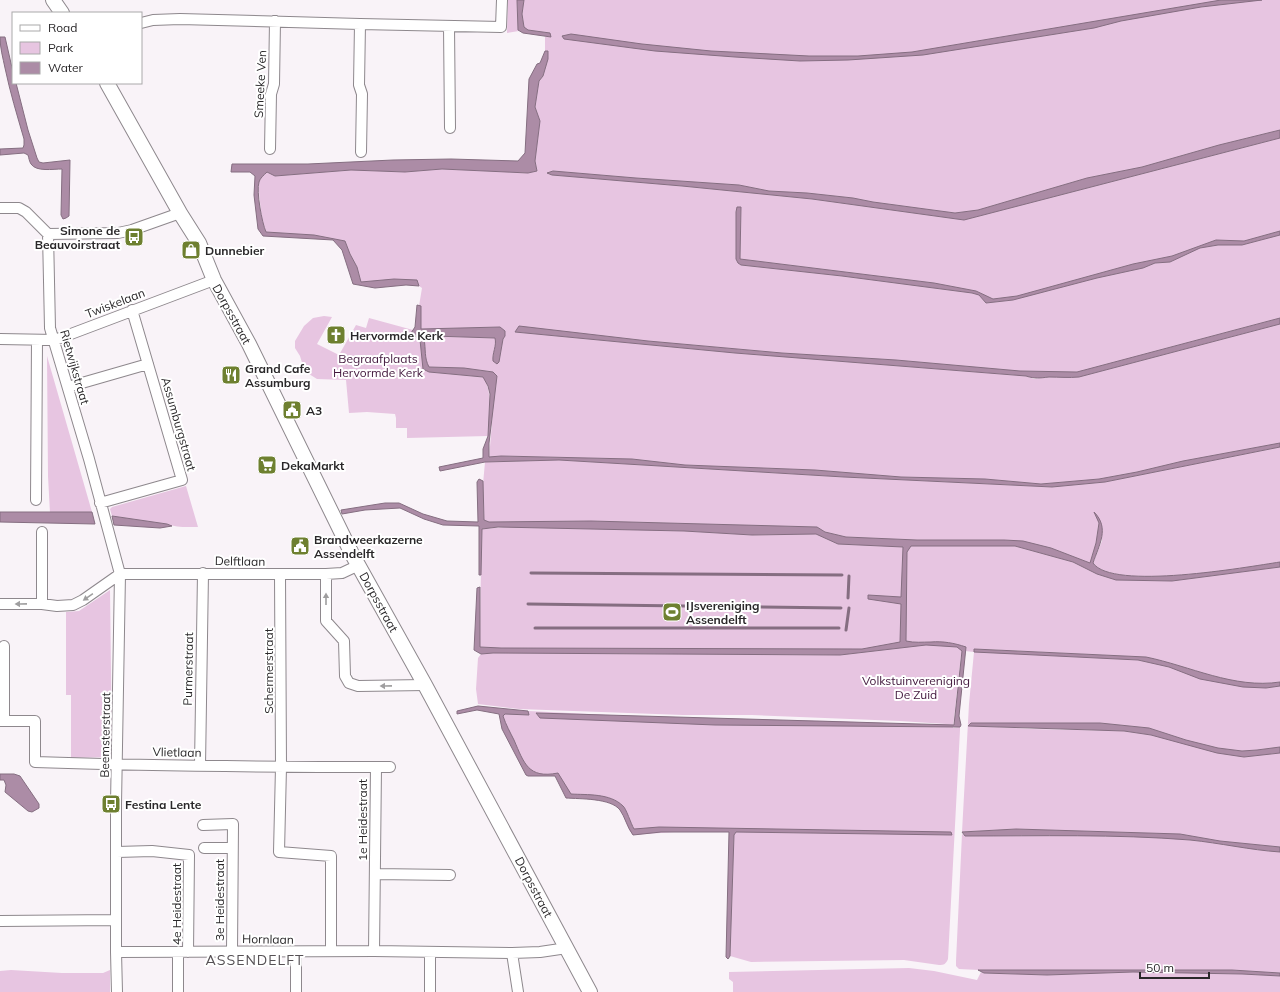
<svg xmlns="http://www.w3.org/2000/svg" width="1280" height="992" viewBox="0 0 1280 992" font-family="Mulish,sans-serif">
<rect width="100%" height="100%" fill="#f9f3f8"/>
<path fill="#e7c5e1" d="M508,0H517L518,30L519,31L507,33Z
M524,0H1280V130L1219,145L1142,167L1087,178L978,210L955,213L873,202L853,198L807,193L769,191L739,185L636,178L553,171L547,173L552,175L682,186L812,199L964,220L1280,138V231L1244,241L1216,240L1172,256L1133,264L1017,296L993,299L976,291L934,283L740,259L741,207L736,212V253C736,258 736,262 741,265L842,276L972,293L979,295L986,303L1013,300L1097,278L1143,268L1155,263L1170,262L1199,248L1218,245H1242L1280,235V318L1078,372L1020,371L896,360L782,353L648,341L519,327L515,332L735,353L1026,376L1034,379L1048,377H1079L1280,324V443L1183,461L1137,472L1099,479L1041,484L985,479L901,477L815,470L685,465L632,459L501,456L489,458L492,423L493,372L464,368L428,367C424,358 426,349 424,339L426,337L433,336L496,338V343L493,356L497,364L499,362L503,339L505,336L500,327L421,329V306H419L422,288L419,286L417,280L361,282L357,267L350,254L345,241L314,235L266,232L262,222L258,182L261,177L267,172L276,176L351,170L405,172L442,169L528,173L537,171L535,161L540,121L535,107L539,81L543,76L548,52L545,51V37H550L549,33L528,30L524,27L522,14Z
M324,316L332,317L317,344L339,355L356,325L366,328L369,318L413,330L412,333L420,340L422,359L429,372L484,377C493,395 489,416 488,436L407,438V428H396V418L395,414L367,412L349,413L346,380L317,379L309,374L303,366L300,356L295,348V341L304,326L313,318Z
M47,356L92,512L50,513L48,476Z
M1280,447V562C1247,567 1113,591 1093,563L1102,541V528L1095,513L1099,523L1096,543L1090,563L1051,548L1004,540H917L846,537L825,532L817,527L591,521L489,522L484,520L483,484L485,462L559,460L844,477L1052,487L1105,482Z
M186,486L198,527C188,527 177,528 167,524L112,516L110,509L112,507Z
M515,526L684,531L752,535L816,534L838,544L903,546H1015L1073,562L1097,574L1116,580L1172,581L1280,567V682C1234,689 1190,666 1146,657L980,649L974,651L1138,660L1266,688L1280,686V747L1257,750L1242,751L1218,748L1186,740L1149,728L1100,723H971L968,725L1032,729L1124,731L1151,735L1244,757L1280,753V847L1220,841L1180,834L1016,829L962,832L969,704L974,652L965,651V648L961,656L953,728L960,727V730L948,959C946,964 944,965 939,965L904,960L751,962L730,956L734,835L736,832H674L633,835C626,828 626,818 620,810C608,796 583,799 566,797L561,784L555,776H528L503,728V716L505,714L529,715L528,711L673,718L837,721L921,725L946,724L900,721L752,715H683L519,709L478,704L476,689L478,658L481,654L493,653L840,655L924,645L862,649L501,648L480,647C480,607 481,568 482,529Z
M110,590L112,753L109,757L71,758V695H66V612L79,611Z
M962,834L965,836C1040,836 1116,834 1190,840C1220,843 1250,850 1280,852V973L1232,970H979L959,969L956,966V961Z
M909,968L934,971L977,980L981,972L984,973L1047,975L1133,972L1242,974L1280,976V992H733V982L729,979V972Z
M11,970L62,973H103L110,970V992H0V971Z"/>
<path fill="#ac8ca6" stroke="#856e81" d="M517,0H524L522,14L524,27L528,30L550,33L551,37L523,33L518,30Z
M1221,0H1262L1201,7L1121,21L1094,28L923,55L848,60L800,61L735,57L655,51L564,39L562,36L571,34L642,44L711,51L809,56H858L912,52Z
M0,37H5L13,72V83H16L28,130L37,158L39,162L43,163L70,160L69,216L66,218L63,219L61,215L62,169C53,169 36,172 31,164C29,161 29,158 28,155L24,153L0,155V149L23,148L24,145V139C17,115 10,92 5,68C3,58 0,48 0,37Z
M545,51H548V59L543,76L539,81L535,107L540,121L535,161L537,171L528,173L442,169L405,172L351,170L275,176L267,172C264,175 260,178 259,182C256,191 262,223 266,232L314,235L345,241L350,254L357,267L361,282L394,279L417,280L419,286L406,285L375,288L353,284L342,250L333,240L263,236L258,229L254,195L255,176L250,172H231L232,164H308L393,160L451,159L518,161L525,153L529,79L537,64L540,63Z
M1280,130V138L964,220L812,199L682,186L552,175L547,173L553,171L636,178L739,185L769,191L807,193L853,198L873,202L955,213L978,210L1087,178L1142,167L1219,145Z
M737,207H741L740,259L934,283L976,291L993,299L1017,296L1133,264L1172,256L1216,240L1244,241L1280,231V235L1242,245H1218L1200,248L1170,262L1155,263L1143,268L1097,278L1013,300L986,303L979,295L972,293L842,276L741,265L738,263L736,259V212Z
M417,305L421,306V329L500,327L505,331V336L503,339L499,362L497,364L493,361C492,353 497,346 495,338L433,336L426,337L424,339C426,349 424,358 429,367L464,368L493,372L497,376L489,443V457L501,456L632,459L685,465L815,470L901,477L985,479L1041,484L1099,479L1137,472L1183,461L1280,443V447L1105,482L1052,487L844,477L559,460L485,462L440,471L439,467L483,458V449L488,436L490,394L488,386L483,377L429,372L423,369L420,340L411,333L415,327Z
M1280,318V324L1079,377C1069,378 1059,377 1049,377C1040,378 1035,379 1026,376L735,353L515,332L519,326L648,341L782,353L896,360L1020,371L1077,372Z
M479,479L483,481L484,520L489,522L591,521L817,527L825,532L846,537L917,540H1004L1023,541L1051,548L1090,563L1096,543L1099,523L1094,512C1110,528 1099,545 1093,563C1112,591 1247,567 1280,562V567L1172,581L1116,580L1097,574L1073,562L1015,546H911L907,552L906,641C915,643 922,642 931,642C943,641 954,643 966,647L959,716L961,725L960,727L715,725L540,718L536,713L954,725L962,651L957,647L926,645L840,655L493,653L481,654L474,650L477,588L480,587V647L501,648L862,649L900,642L901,604L868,599V595L901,597L903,547L838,544L816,534L752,535L684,531L498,527L482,529L481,575H479V526L443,525L424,519L400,508L365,510L342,514L341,510L385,503H399L423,514L447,521L478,522L477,482Z
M0,512H92L95,524L0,522Z
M112,516L167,524L172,526L160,528L114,525Z
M974,649L1146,657C1190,666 1234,689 1280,682V686L1266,688L1243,687L1200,679L1169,667L1138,660L974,652Z
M478,706L528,711L529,715L505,714L503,716C506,725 510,732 514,740C524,763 528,779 558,773L571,794C587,795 610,793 623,806C626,808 631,824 634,829L659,827L951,832L952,835L736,832L734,835L730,956L728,959L726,957L729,832H661L633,835C627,827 625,817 620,810C611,798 580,799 566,798L555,776H528L526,775L502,729L499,714L477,710L457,714V711Z
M971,723H1100L1149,728L1186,740L1218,748L1242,751L1257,750L1280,747V753L1244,757L1217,753L1151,735L1124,731L968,726Z
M0,774H14L20,776L39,804V808L32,812L28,811L5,792L6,785L4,780H0Z
M1016,829L1180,834L1220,841L1280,847V852C1250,850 1220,843 1190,840C1115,834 1040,836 965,836L962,832Z
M978,970H1232L1280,973V976L1242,974L1133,972L1047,975L984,973Z"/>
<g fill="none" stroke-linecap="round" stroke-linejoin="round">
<path stroke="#856e81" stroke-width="3" d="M531,573L842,575
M848,598L849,576
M528,604L841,608
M535,628H839
M846,630L849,608"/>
<g stroke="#8e888d" stroke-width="12">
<path id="street" d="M141,23L153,20L180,19L360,24L501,27L502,0
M360,24L359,85L362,94L361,152
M449,26L450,128
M270,149L271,94L274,84L275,21
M0,208H19L26,212L48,234L118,233L132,230L180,213
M48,234L50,328L89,459L120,574L116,804V952L374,951L512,953L540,952L567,948
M0,339L55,340L214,280
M68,387L148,364
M36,500L37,340
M100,503L182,480L132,310
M280,574L281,767L279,852L331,856V951
M326,574V621L344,641L345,676L349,683L358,686L425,685
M0,604H42L57,606L73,605L83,600L120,574H326L342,573L359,565
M42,604V532
M4,646V721
M0,721H35V762C153,766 271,767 390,767
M200,766L203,573
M203,825L233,824L232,951
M204,848H232
M117,852L152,851L189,855L188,952
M375,874L450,875
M0,921L116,920
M374,951L376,767
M116,952L117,992
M296,952V992
M512,953L518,992
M178,992V952
M430,992V952"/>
</g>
<g stroke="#8e888d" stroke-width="16">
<path id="secondary" d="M53,0L62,13
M107,83L180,213L199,243L214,280L249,344L352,554L425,685L590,992"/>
</g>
<use href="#street" stroke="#fff" stroke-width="10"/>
<use href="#secondary" stroke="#fff" stroke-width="14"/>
</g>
<defs><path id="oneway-solid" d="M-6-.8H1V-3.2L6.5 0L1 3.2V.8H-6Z"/></defs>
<g fill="#9f9e9f">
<use href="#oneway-solid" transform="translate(88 597) rotate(145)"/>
<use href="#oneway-solid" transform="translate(326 599) rotate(-90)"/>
<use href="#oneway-solid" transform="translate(21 604) rotate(179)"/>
<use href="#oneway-solid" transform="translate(386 686) rotate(179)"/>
</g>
<defs>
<g id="bus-square" transform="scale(1)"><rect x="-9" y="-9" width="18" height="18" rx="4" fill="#6e8030" stroke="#fff"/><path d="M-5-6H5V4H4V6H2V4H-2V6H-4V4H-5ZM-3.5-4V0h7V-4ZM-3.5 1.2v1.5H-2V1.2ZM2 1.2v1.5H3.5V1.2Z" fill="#fff"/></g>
<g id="shop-square" transform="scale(1)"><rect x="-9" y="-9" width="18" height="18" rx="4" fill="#6e8030" stroke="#fff"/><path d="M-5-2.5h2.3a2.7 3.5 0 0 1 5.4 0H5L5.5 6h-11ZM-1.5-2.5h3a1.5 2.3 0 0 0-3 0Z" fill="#fff"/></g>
<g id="church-square" transform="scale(1)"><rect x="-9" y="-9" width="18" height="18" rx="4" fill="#6e8030" stroke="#fff"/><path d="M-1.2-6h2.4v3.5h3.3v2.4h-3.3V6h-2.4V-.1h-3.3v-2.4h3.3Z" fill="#fff"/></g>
<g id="restaurant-square" transform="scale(1)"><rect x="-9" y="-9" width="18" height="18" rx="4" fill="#6e8030" stroke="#fff"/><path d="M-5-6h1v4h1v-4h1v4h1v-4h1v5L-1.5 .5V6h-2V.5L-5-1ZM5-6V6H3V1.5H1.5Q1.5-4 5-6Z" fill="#fff"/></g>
<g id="civic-square" transform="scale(1)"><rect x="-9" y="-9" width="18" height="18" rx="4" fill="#6e8030" stroke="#fff"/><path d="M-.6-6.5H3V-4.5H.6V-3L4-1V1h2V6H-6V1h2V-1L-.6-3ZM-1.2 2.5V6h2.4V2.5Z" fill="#fff"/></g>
<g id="supermarket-square" transform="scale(1)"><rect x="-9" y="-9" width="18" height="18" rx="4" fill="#6e8030" stroke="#fff"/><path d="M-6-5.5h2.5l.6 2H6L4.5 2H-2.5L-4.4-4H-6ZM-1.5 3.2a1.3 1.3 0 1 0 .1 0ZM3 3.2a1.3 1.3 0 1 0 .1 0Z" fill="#fff"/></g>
<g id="stadium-square" transform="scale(1)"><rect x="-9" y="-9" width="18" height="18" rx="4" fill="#6e8030" stroke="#fff"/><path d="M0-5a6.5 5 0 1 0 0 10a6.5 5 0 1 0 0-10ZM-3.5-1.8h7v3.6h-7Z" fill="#fff"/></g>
</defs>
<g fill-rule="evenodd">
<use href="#bus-square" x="134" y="237"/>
<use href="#shop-square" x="191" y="250"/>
<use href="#church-square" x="336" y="335"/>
<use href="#restaurant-square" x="231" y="375"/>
<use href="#civic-square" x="292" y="410"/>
<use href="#supermarket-square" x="267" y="465"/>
<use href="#civic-square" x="300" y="546"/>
<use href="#stadium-square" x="672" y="612"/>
<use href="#bus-square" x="111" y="804"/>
</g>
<g text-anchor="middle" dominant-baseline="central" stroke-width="4" stroke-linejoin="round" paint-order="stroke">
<g font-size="12" fill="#2a282a" stroke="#fff">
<text transform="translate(260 84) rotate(-87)">Smeeke Ven</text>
<text transform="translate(115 303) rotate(-21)">Twiskelaan</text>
<text transform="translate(232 314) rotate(61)">Dorpsstraat</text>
<text transform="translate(75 367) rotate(74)">Rietwijkstraat</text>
<text transform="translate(179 424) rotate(74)">Assumburgstraat</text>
<text transform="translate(240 561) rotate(1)">Delftlaan</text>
<text transform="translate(379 602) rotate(61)">Dorpsstraat</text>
<text transform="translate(188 669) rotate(-89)">Purmerstraat</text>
<text transform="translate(268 671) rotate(-90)">Schermerstraat</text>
<text transform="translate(105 735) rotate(-89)">Beemsterstraat</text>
<text transform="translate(177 752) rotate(1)">Vlietlaan</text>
<text transform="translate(362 820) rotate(-90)">1e Heidestraat</text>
<text transform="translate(534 887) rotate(62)">Dorpsstraat</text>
<text transform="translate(219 900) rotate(-90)">3e Heidestraat</text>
<text transform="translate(176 904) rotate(-90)">4e Heidestraat</text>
<text transform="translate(268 939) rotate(1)">Hornlaan</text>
</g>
<g font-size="12" font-weight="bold" fill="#2a282a" stroke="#fff" text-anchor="start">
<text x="120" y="230" text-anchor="end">Simone de<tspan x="120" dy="14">Beauvoirstraat</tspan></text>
<text x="205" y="250">Dunnebier</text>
<text x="350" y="335">Hervormde Kerk</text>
<text x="245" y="368">Grand Cafe<tspan x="245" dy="14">Assumburg</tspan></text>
<text x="306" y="410">A3</text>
<text x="281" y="465">DekaMarkt</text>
<text x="314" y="539">Brandweerkazerne<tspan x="314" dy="14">Assendelft</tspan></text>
<text x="686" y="605">IJsvereniging<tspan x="686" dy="14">Assendelft</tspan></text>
<text x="125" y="804">Festina Lente</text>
</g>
<g font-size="12" fill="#41173c" stroke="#fff">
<text x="378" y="358">Begraafplaats<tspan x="378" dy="14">Hervormde Kerk</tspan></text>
<text x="916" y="680">Volkstuinvereniging<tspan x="916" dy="14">De Zuid</tspan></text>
</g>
<g font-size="14" letter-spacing="1" fill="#565155" stroke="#fff">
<text x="255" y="960">ASSENDELFT</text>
</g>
</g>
<rect x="12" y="12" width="130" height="72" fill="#ffffff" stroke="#aaa9aa"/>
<rect x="20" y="25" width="20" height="6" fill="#ffffff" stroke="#aaa9aa"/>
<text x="48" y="32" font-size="12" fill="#2a282a">Road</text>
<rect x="20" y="42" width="20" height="12" fill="#e7c5e1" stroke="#aaa9aa"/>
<text x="48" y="52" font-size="12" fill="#2a282a">Park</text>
<rect x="20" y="62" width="20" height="12" fill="#ac8ca6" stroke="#aaa9aa"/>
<text x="48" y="72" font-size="12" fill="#2a282a">Water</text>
<path d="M1140 972v6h69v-6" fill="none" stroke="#2a282a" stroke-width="2"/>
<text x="1146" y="972" font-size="12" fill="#2a282a" stroke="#ffffff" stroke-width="3" paint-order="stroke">50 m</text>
</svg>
